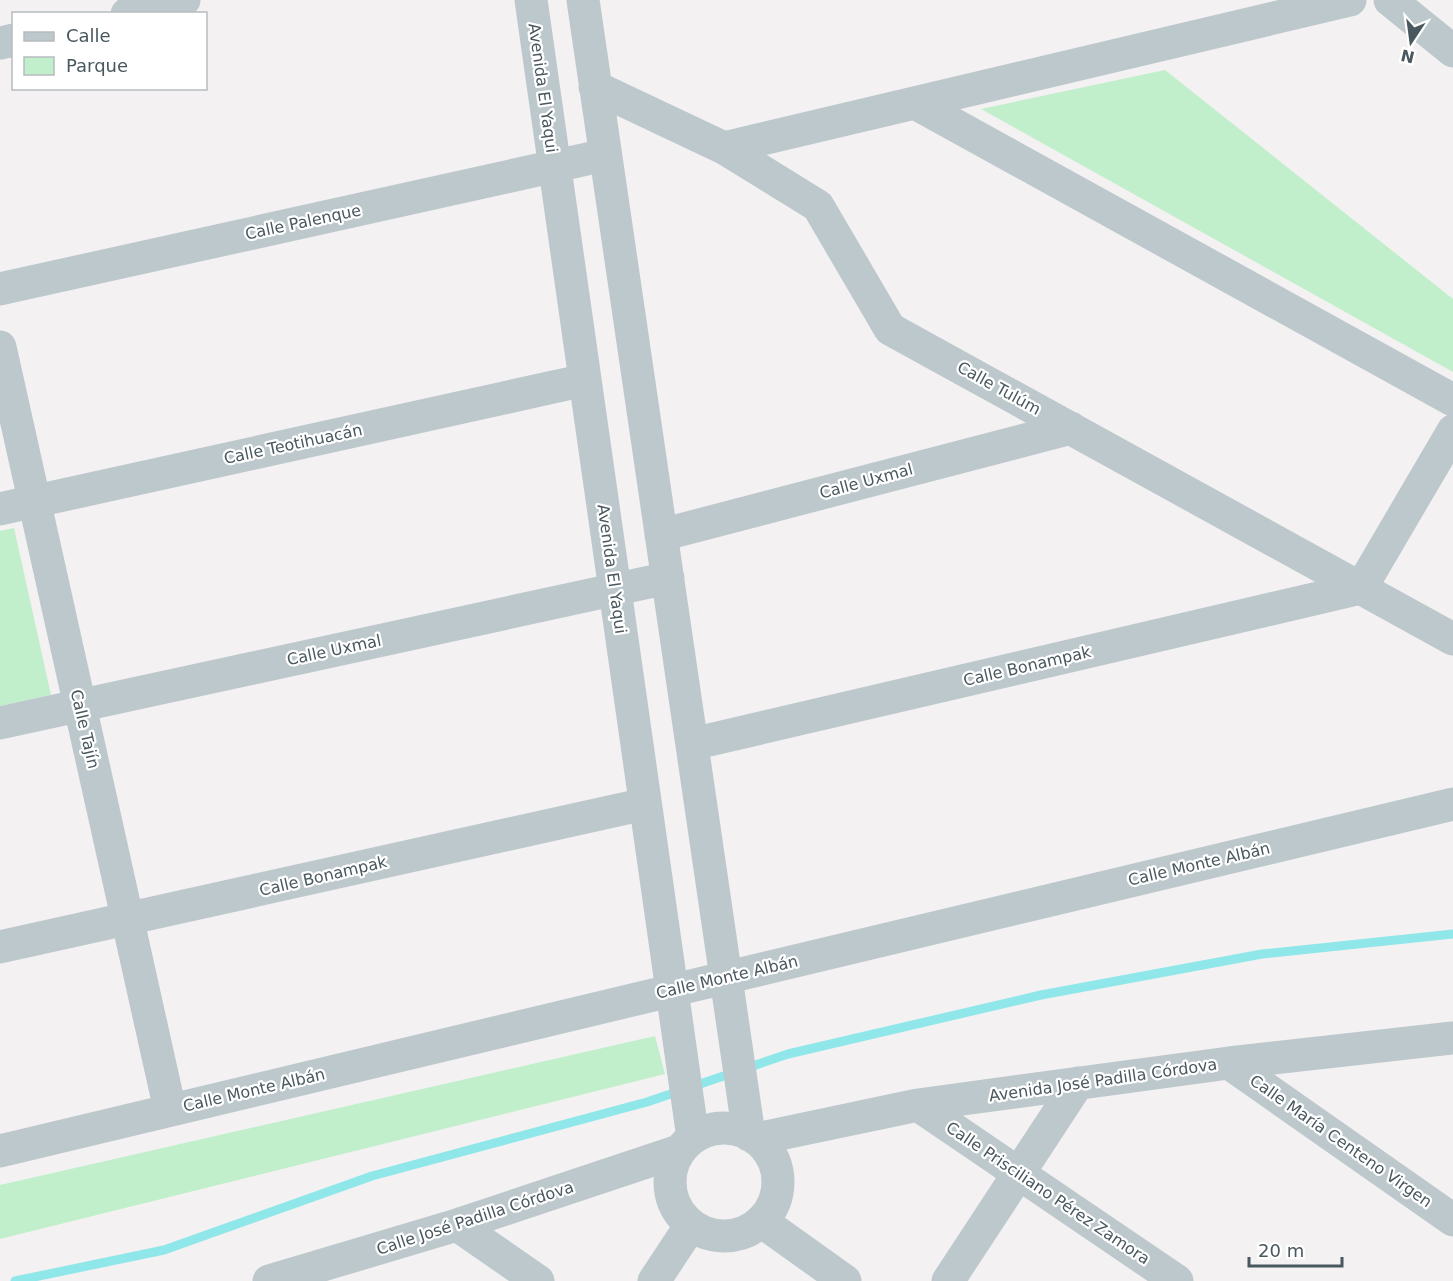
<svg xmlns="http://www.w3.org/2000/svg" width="1453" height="1281" viewBox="0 0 1453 1281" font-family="'DejaVu Sans',sans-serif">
<rect width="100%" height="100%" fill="#f3f1f1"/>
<path fill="#c2efcb" d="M1165,70L1453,299V372L981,109Z
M14,528L51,695L0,706V531Z
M655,1036L665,1074L0,1239V1185Z"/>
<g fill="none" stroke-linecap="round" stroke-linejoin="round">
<path stroke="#90e7ea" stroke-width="9" d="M15,1281L164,1250L372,1176L647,1102L788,1054L1041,995L1262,954L1453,934"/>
<path stroke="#bdc8cd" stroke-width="33" d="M531,0L693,1138
M583,0L749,1135
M1390,0L1453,51
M127,14L184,0
M0,43L14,40
M595,87L724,148L818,206L890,329L1453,639
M915,103L1453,400
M724,148L1350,0
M0,289L605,155
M0,347L170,1110
M0,509L585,380
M661,535L1071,428
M0,723L668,578
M692,744L1361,588L1453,431
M0,947L645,804
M1229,1063L1453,1220
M918,1105L1177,1281
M670 1182a54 54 0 1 1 108 0a54 54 0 1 1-108 0Z
M756,1139L918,1105L1229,1063L1453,1038
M0,1151L1453,804
M761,1221L845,1281
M457,1225L538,1281
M269,1281L457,1225L679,1151
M654,1281L691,1225
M948,1281L1078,1083"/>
</g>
<g text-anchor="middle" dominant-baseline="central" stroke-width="4.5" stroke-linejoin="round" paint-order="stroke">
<g font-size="16" fill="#49585e" stroke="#fff">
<text transform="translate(543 88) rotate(82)">Avenida El Yaqui</text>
<text transform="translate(303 222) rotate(-12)">Calle Palenque</text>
<text transform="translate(999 388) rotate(29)">Calle Tulúm</text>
<text transform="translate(293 444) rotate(-12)">Calle Teotihuacán</text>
<text transform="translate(866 481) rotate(-15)">Calle Uxmal</text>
<text transform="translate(612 569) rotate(82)">Avenida El Yaqui</text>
<text transform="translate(334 650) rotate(-12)">Calle Uxmal</text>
<text transform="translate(1027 666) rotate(-13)">Calle Bonampak</text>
<text transform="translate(85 729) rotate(77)">Calle Tajín</text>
<text transform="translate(1199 864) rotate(-13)">Calle Monte Albán</text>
<text transform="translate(323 876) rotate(-13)">Calle Bonampak</text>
<text transform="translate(727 977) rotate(-13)">Calle Monte Albán</text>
<text transform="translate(1103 1080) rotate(-8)">Avenida José Padilla Córdova</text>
<text transform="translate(254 1090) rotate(-13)">Calle Monte Albán</text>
<text transform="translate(1341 1141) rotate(35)">Calle María Centeno Virgen</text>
<text transform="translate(1048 1193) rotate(34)">Calle Prisciliano Pérez Zamora</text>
<text transform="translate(475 1218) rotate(-18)">Calle José Padilla Córdova</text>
</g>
</g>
<rect x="12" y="12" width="195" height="78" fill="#ffffff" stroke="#b6bcbf" stroke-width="1.5"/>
<rect x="24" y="32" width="30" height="9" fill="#bdc8cd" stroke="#b6bcbf" stroke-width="1.5"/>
<text x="66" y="42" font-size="18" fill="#49585e">Calle</text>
<rect x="24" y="57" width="30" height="18" fill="#c2efcb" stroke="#b6bcbf" stroke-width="1.5"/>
<text x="66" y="72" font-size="18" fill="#49585e">Parque</text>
<g transform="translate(1411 42) rotate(193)" stroke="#ffffff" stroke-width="4.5" paint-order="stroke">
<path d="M0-4.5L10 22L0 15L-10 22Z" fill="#49585e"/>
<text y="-9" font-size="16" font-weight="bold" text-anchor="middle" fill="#49585e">N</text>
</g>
<path d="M1249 1257v9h93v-9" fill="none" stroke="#49585e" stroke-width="3"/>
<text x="1258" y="1257" font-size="18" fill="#49585e" stroke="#ffffff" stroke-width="4.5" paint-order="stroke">20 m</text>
</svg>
